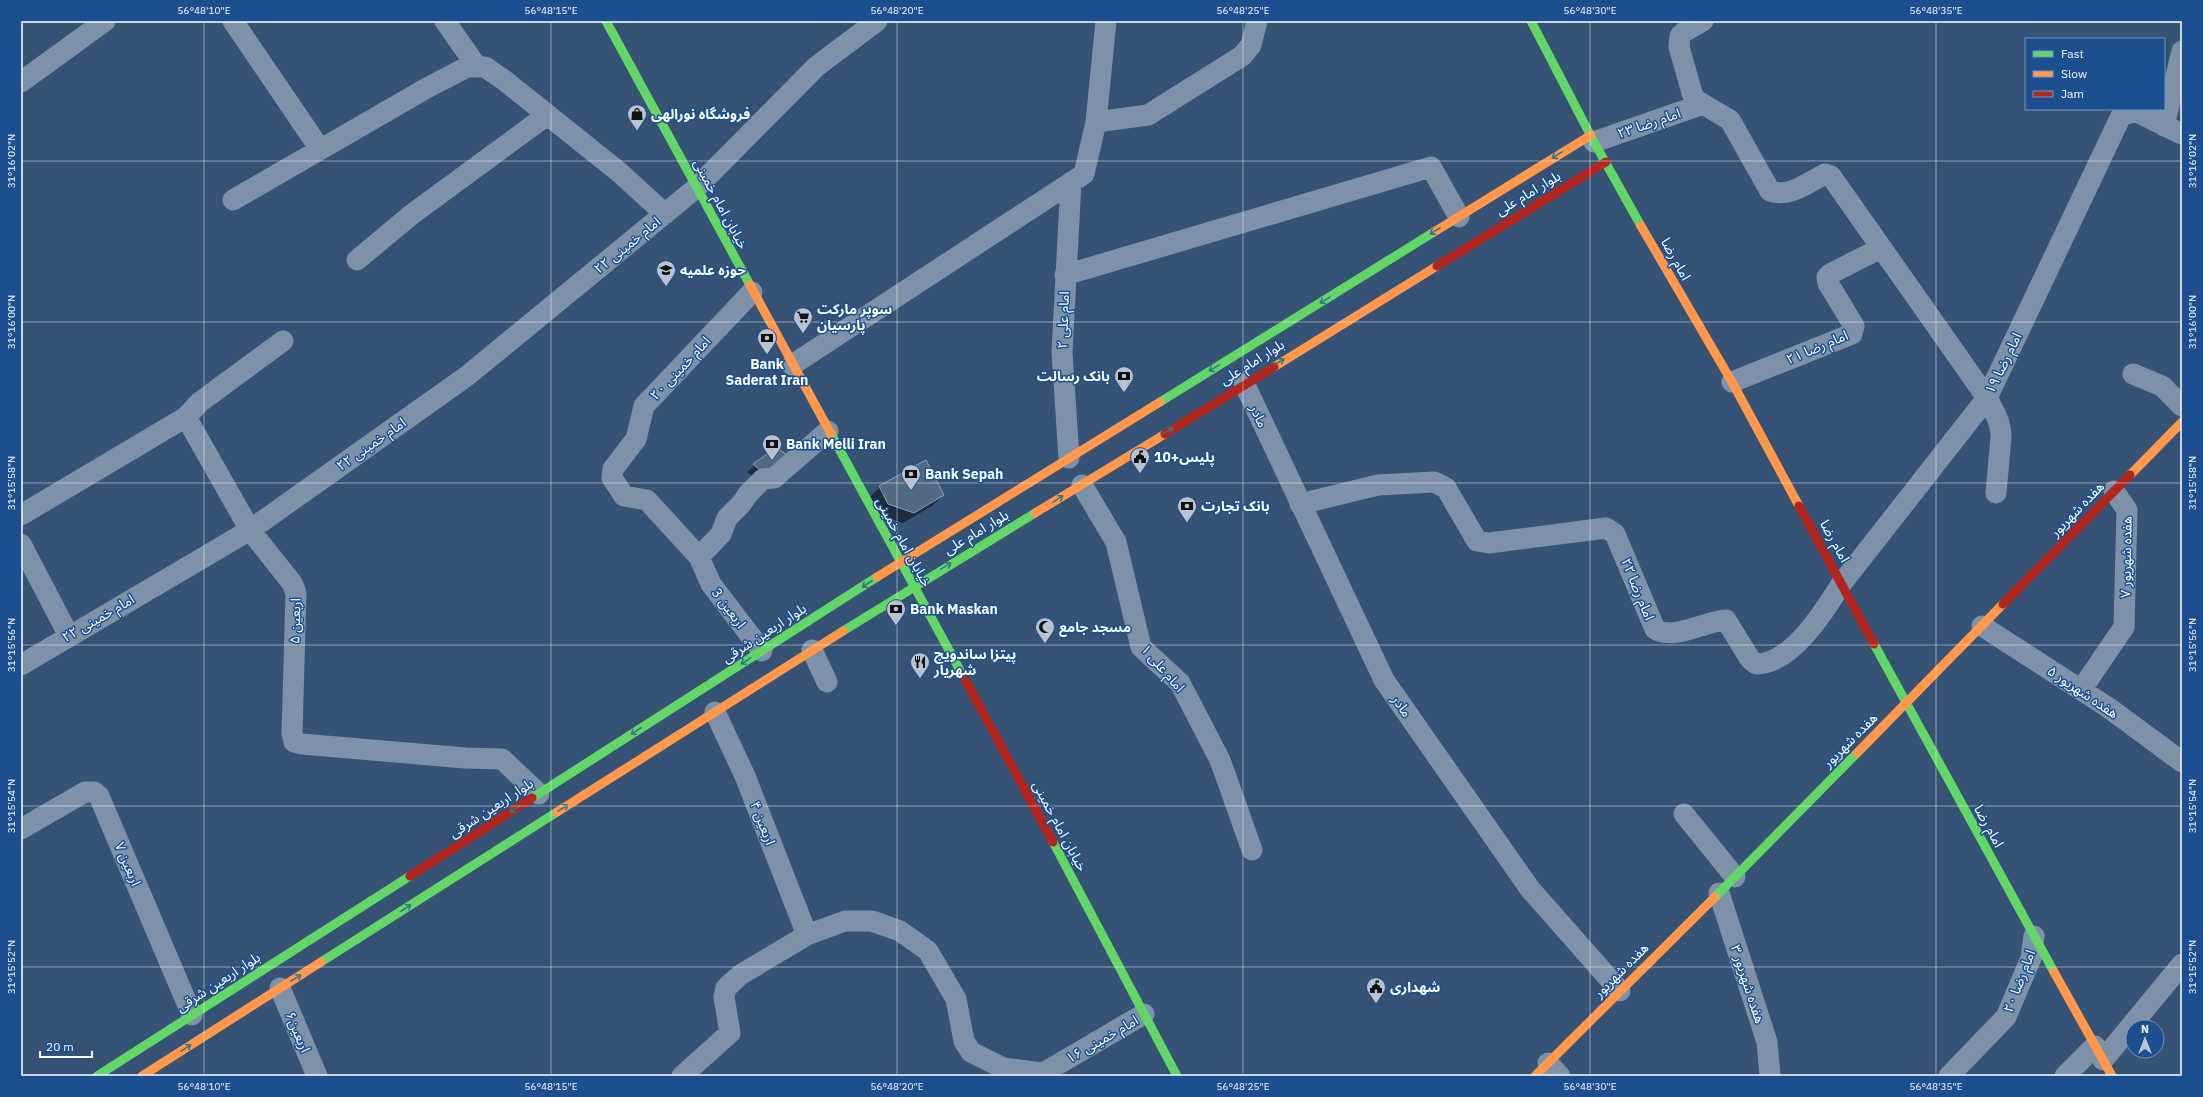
<svg xmlns="http://www.w3.org/2000/svg" width="2203" height="1097" viewBox="0 0 2203 1097" font-family="'IBM Plex Sans','Noto Sans Arabic',sans-serif">
<rect width="100%" height="100%" fill="#365274"/>
<path fill="#0007" d="M776,449L761,483L747,472Z
M880,487L943,495L932,506L903,523L877,514L869,498Z"/>
<path fill="#526984" stroke="#92a2b6" d="M776,448L791,457L768,477L753,464Z
M926,460L944,495L914,513L888,504L879,486Z"/>
<g fill="none" stroke-linecap="round" stroke-linejoin="round">
<path stroke="#7d92a8" stroke-width="21" d="M233,21L320,149
M445,21L477,67
M1703,21L1684,32L1680,36L1679,47L1692,93L1696,100L1730,120L1770,191C1790,198 1808,182 1825,174L1831,176L1987,398C1994,411 2001,422 2001,437L1996,493
M21,82L105,21
M1096,122L1148,115L1242,56L1251,45L1257,21
M2164,126L2182,51
M1594,142L1703,104
M233,200L425,89L467,67H485L504,80L619,172L665,214
M357,260L411,215L547,115
M1065,275L1431,167L1459,217
M792,365L1084,174L1096,122L1106,21
M2133,374L2162,386L2182,406
M1732,382L1852,334L1854,326L1828,283L1827,277L1830,274L1881,248
M1244,383L1384,680L1530,889L1620,991
M186,417L200,402L283,341
M1069,458L1062,352L1071,182
M1082,485L1116,542L1141,647L1180,683L1220,760L1252,850
M1300,504L1378,485L1434,482L1446,488L1477,541L1489,543L1606,528L1615,534L1655,629C1672,641 1706,621 1726,620L1750,659L1756,664C1792,664 1825,610 1842,583L1987,398L2121,116L2135,111L2182,134
M21,515L186,417L250,530L292,583L296,593L292,733L294,742L302,744L465,758L502,759L539,794
M21,544L69,636
M699,557L647,500L624,496L612,478L613,469L636,439L644,406L752,292
M1982,626L2109,708L2182,762
M812,650L827,682
M762,651L711,584L699,557L721,534L727,518L741,504L748,494L763,479L774,478L828,431
M21,665L250,530L467,376L696,188L817,66L877,21
M2081,690L2124,627L2127,510L2114,491
M715,712L745,776L807,935
M1684,814L1735,877
M21,829L85,792H94L99,796L192,1015
M1719,893L1767,1042L1770,1076
M280,988L317,1076
M2103,1060L2182,964
M1548,1063L1560,1076
M682,1076L730,1033L724,997L726,988L740,975L807,935L845,921H872L900,931L928,951L956,999L964,1041L971,1052L1003,1068L1042,1073
M1038,1076L1144,1014
M1949,1076L2006,1017L2031,958L2034,936
M2065,1076L2095,1046"/>
<path stroke="#63d668" stroke-width="9" d="M606,21L750,285
M1531,21L1594,142L1641,226
M1160,402L1434,232
M831,434L962,674
M843,631L1035,513
M1874,644L2054,972
M532,798L877,577
M1053,842L1177,1076
M1715,897L1857,753
M321,962L557,812
M97,1076L410,876"/>
<path stroke="#ff974d" stroke-width="9" d="M1641,226L1732,382L1799,506
M1434,232L1591,135
M750,285L831,434
M1274,367L1437,266
M2130,475L2182,422
M1035,513L1165,434
M877,577L1160,402
M1857,753L2003,604
M557,812L843,631
M2054,972L2112,1076
M142,1076L321,962
M1535,1076L1715,897"/>
<path stroke="#b3261e" stroke-width="9" d="M1437,266L1606,162
M1165,434L1274,367
M1799,506L1874,644
M2003,604L2130,475
M962,674L1053,842
M410,876L532,798"/>
</g>
<defs><path id="oneway-shaft" d="M-6 0H5M1.5-3L5.5 0L1.5 3" fill="none" stroke-width="1.6" stroke-linecap="round" stroke-linejoin="round"/></defs>
<g stroke="#317883">
<use href="#oneway-shaft" transform="translate(1557 155) rotate(148)"/>
<use href="#oneway-shaft" transform="translate(1435 231) rotate(148)"/>
<use href="#oneway-shaft" transform="translate(1325 300) rotate(148)"/>
<use href="#oneway-shaft" transform="translate(1279 362) rotate(-31)"/>
<use href="#oneway-shaft" transform="translate(1214 368) rotate(148)"/>
<use href="#oneway-shaft" transform="translate(1168 431) rotate(-32)"/>
<use href="#oneway-shaft" transform="translate(1058 499) rotate(-31)"/>
<use href="#oneway-shaft" transform="translate(946 566) rotate(-31)"/>
<use href="#oneway-shaft" transform="translate(867 584) rotate(147)"/>
<use href="#oneway-shaft" transform="translate(746 661) rotate(147)"/>
<use href="#oneway-shaft" transform="translate(636 731) rotate(147)"/>
<use href="#oneway-shaft" transform="translate(563 808) rotate(-32)"/>
<use href="#oneway-shaft" transform="translate(515 809) rotate(147)"/>
<use href="#oneway-shaft" transform="translate(406 908) rotate(-32)"/>
<use href="#oneway-shaft" transform="translate(296 978) rotate(-32)"/>
<use href="#oneway-shaft" transform="translate(186 1048) rotate(-32)"/>
</g>
<path fill="none" stroke="#fff" stroke-width="1" stroke-opacity="0.45" d="M204,21V1076M551,21V1076M897,21V1076M1243,21V1076M1590,21V1076M1936,21V1076M21,161H2182M21,322H2182M21,483H2182M21,645H2182M21,806H2182M21,967H2182"/>
<defs>
<g id="shop-pin" transform="scale(1)"><path d="M0 17L-7.5 6A9.5 9.5 0 1 1 7.5 6Z" fill="#b9c2ce" stroke="#1b4f8f"/><path d="M-5-2.5h2.3a2.7 3.5 0 0 1 5.4 0H5L5.5 6h-11ZM-1.5-2.5h3a1.5 2.3 0 0 0-3 0Z" fill="#111"/></g>
<g id="school-pin" transform="scale(1)"><path d="M0 17L-7.5 6A9.5 9.5 0 1 1 7.5 6Z" fill="#b9c2ce" stroke="#1b4f8f"/><path d="M0-5L7-2L0 1L-7-2ZM-4 1L0 2.5L4 1V4Q0 6-4 4Z" fill="#111"/></g>
<g id="supermarket-pin" transform="scale(1)"><path d="M0 17L-7.5 6A9.5 9.5 0 1 1 7.5 6Z" fill="#b9c2ce" stroke="#1b4f8f"/><path d="M-6-5.5h2.5l.6 2H6L4.5 2H-2.5L-4.4-4H-6ZM-1.5 3.2a1.3 1.3 0 1 0 .1 0ZM3 3.2a1.3 1.3 0 1 0 .1 0Z" fill="#111"/></g>
<g id="bank-pin" transform="scale(1)"><path d="M0 17L-7.5 6A9.5 9.5 0 1 1 7.5 6Z" fill="#b9c2ce" stroke="#1b4f8f"/><path d="M-6-4H6V4H-6ZM0-2.3a2.3 2.3 0 1 0 0 4.6a2.3 2.3 0 1 0 0-4.6Z" fill="#111"/></g>
<g id="civic-pin" transform="scale(1)"><path d="M0 17L-7.5 6A9.5 9.5 0 1 1 7.5 6Z" fill="#b9c2ce" stroke="#1b4f8f"/><path d="M-.6-6.5H3V-4.5H.6V-3L4-1V1h2V6H-6V1h2V-1L-.6-3ZM-1.2 2.5V6h2.4V2.5Z" fill="#111"/></g>
<g id="mosque-pin" transform="scale(1)"><path d="M0 17L-7.5 6A9.5 9.5 0 1 1 7.5 6Z" fill="#b9c2ce" stroke="#1b4f8f"/><path d="M3.5-4.9A6 6 0 1 0 3.5 4.9A5 5 0 1 1 3.5-4.9Z" fill="#111"/></g>
<g id="restaurant-pin" transform="scale(1)"><path d="M0 17L-7.5 6A9.5 9.5 0 1 1 7.5 6Z" fill="#b9c2ce" stroke="#1b4f8f"/><path d="M-5-6h1v4h1v-4h1v4h1v-4h1v5L-1.5 .5V6h-2V.5L-5-1ZM5-6V6H3V1.5H1.5Q1.5-4 5-6Z" fill="#111"/></g>
</defs>
<g fill-rule="evenodd">
<use href="#shop-pin" x="637" y="114"/>
<use href="#school-pin" x="666" y="270"/>
<use href="#supermarket-pin" x="803" y="317"/>
<use href="#bank-pin" x="767" y="338"/>
<use href="#bank-pin" x="1124" y="376"/>
<use href="#bank-pin" x="772" y="444"/>
<use href="#civic-pin" x="1140" y="457"/>
<use href="#bank-pin" x="911" y="474"/>
<use href="#bank-pin" x="1187" y="506"/>
<use href="#bank-pin" x="896" y="609"/>
<use href="#mosque-pin" x="1045" y="627"/>
<use href="#restaurant-pin" x="920" y="662"/>
<use href="#civic-pin" x="1376" y="987"/>
</g>
<g text-anchor="middle" dominant-baseline="central" stroke-width="3" stroke-linejoin="round" paint-order="stroke">
<g font-size="14" font-weight="bold" fill="#fff" stroke="#1b4f8f" text-anchor="start">
<text x="651" y="114">فروشگاه نورالهی</text>
<text x="680" y="270">حوزه علمیه</text>
<text x="817" y="309">سوپر مارکت<tspan x="817" dy="16">پارسیان</tspan></text>
<text x="767" y="364" text-anchor="middle">Bank<tspan x="767" dy="16">Saderat Iran</tspan></text>
<text x="1110" y="376" text-anchor="end">بانک رسالت</text>
<text x="786" y="444">Bank Melli Iran</text>
<text x="1154" y="457">پلیس+10</text>
<text x="925" y="474">Bank Sepah</text>
<text x="1201" y="506">بانک تجارت</text>
<text x="910" y="609">Bank Maskan</text>
<text x="1059" y="627">مسجد جامع</text>
<text x="934" y="654">پیتزا ساندویچ<tspan x="934" dy="16">شهریار</tspan></text>
<text x="1390" y="987">شهداری</text>
</g>
<g font-size="14" fill="#fff" stroke="#1b4f8f">
<text transform="translate(1649 123) rotate(-19)">امام رضا ۲۳</text>
<text transform="translate(1528 193) rotate(-31)">بلوار امام علی</text>
<text transform="translate(721 204) rotate(62)">خیابان امام خمینی</text>
<text transform="translate(627 245) rotate(-39)">امام خمینی ۲۲</text>
<text transform="translate(1676 259) rotate(61)">امام رضا</text>
<text transform="translate(1063 320) rotate(-88)">امام علی ۲</text>
<text transform="translate(1817 347) rotate(-23)">امام رضا ۲۱</text>
<text transform="translate(1252 362) rotate(-32)">بلوار امام علی</text>
<text transform="translate(2003 363) rotate(-64)">امام رضا ۱۹</text>
<text transform="translate(680 368) rotate(-47)">امام خمینی ۲۰</text>
<text transform="translate(1259 416) rotate(65)">مادر</text>
<text transform="translate(371 444) rotate(-35)">امام خمینی ۲۲</text>
<text transform="translate(2077 509) rotate(-46)">هفده شهریور</text>
<text transform="translate(976 532) rotate(-31)">بلوار امام علی</text>
<text transform="translate(1835 541) rotate(61)">امام رضا</text>
<text transform="translate(904 542) rotate(61)">خیابان امام خمینی</text>
<text transform="translate(2126 557) rotate(-89)">هفده شهریور ۷</text>
<text transform="translate(1638 589) rotate(68)">امام رضا ۲۲</text>
<text transform="translate(729 608) rotate(53)">اربعین 3</text>
<text transform="translate(98 618) rotate(-30)">امام خمینی ۲۲</text>
<text transform="translate(295 621) rotate(-89)">اربعین ۵</text>
<text transform="translate(764 633) rotate(-33)">بلوار اربعین شرقی</text>
<text transform="translate(1163 668) rotate(49)">امام علی ۱</text>
<text transform="translate(2083 692) rotate(34)">هفده شهریور ۵</text>
<text transform="translate(1402 706) rotate(55)">مادر</text>
<text transform="translate(1850 740) rotate(-45)">هفده شهریور</text>
<text transform="translate(491 808) rotate(-33)">بلوار اربعین شرقی</text>
<text transform="translate(763 823) rotate(69)">اربعین ۴</text>
<text transform="translate(1060 826) rotate(62)">خیابان امام خمینی</text>
<text transform="translate(1989 826) rotate(61)">امام رضا</text>
<text transform="translate(128 864) rotate(67)">اربعین ۷</text>
<text transform="translate(1621 970) rotate(-45)">هفده شهریور</text>
<text transform="translate(2019 981) rotate(-69)">امام رضا ۲۰</text>
<text transform="translate(218 982) rotate(-33)">بلوار اربعین شرقی</text>
<text transform="translate(1748 984) rotate(72)">هفده شهریور ۳</text>
<text transform="translate(298 1032) rotate(67)">اربعین۶</text>
<text transform="translate(1102 1039) rotate(-30)">امام خمینی ۱۶</text>
</g>
</g>
<rect width="2203" height="1097" fill="none" stroke="#1b4f8f" stroke-width="44"/>
<rect x="2025" y="38" width="140" height="72" fill="#1b4f8f" stroke="#7695bc"/>
<rect x="2033" y="51" width="20" height="6" fill="#63d668" stroke="#7695bc"/>
<text x="2061" y="58" font-size="12" fill="#ffffff">Fast</text>
<rect x="2033" y="71" width="20" height="6" fill="#ff974d" stroke="#7695bc"/>
<text x="2061" y="78" font-size="12" fill="#ffffff">Slow</text>
<rect x="2033" y="91" width="20" height="6" fill="#b3261e" stroke="#7695bc"/>
<text x="2061" y="98" font-size="12" fill="#ffffff">Jam</text>
<g transform="translate(2145 1039)"><circle r="19" fill="#1b4f8f" stroke="#7695bc"/>
<path d="M0-3L7 15L0 10L-7 15Z" fill="#b9c2ce"/>
<text y="-6" font-size="11" font-weight="bold" text-anchor="middle" fill="#ffffff">N</text>
</g>
<path d="M40 1051v6h52v-6" fill="none" stroke="#ffffff" stroke-width="2"/>
<text x="46" y="1051" font-size="12" fill="#ffffff" stroke="#1b4f8f" stroke-width="3" paint-order="stroke">20 m</text>
<rect x="22" y="22" width="2159" height="1053" fill="none" stroke="#fff" stroke-width="1.5"/>
<g font-size="10" text-anchor="middle" fill="#fff">
<text x="204" y="14">56°48'10"E</text>
<text x="551" y="14">56°48'15"E</text>
<text x="897" y="14">56°48'20"E</text>
<text x="1243" y="14">56°48'25"E</text>
<text x="1590" y="14">56°48'30"E</text>
<text x="1936" y="14">56°48'35"E</text>
<text transform="translate(11 161) rotate(-90)" y="4">31°16'02"N</text>
<text transform="translate(2192 161) rotate(-90)" y="4">31°16'02"N</text>
<text transform="translate(11 322) rotate(-90)" y="4">31°16'00"N</text>
<text transform="translate(2192 322) rotate(-90)" y="4">31°16'00"N</text>
<text transform="translate(11 483) rotate(-90)" y="4">31°15'58"N</text>
<text transform="translate(2192 483) rotate(-90)" y="4">31°15'58"N</text>
<text transform="translate(11 645) rotate(-90)" y="4">31°15'56"N</text>
<text transform="translate(2192 645) rotate(-90)" y="4">31°15'56"N</text>
<text transform="translate(11 806) rotate(-90)" y="4">31°15'54"N</text>
<text transform="translate(2192 806) rotate(-90)" y="4">31°15'54"N</text>
<text transform="translate(11 967) rotate(-90)" y="4">31°15'52"N</text>
<text transform="translate(2192 967) rotate(-90)" y="4">31°15'52"N</text>
<text x="204" y="1090">56°48'10"E</text>
<text x="551" y="1090">56°48'15"E</text>
<text x="897" y="1090">56°48'20"E</text>
<text x="1243" y="1090">56°48'25"E</text>
<text x="1590" y="1090">56°48'30"E</text>
<text x="1936" y="1090">56°48'35"E</text>
</g>
</svg>
